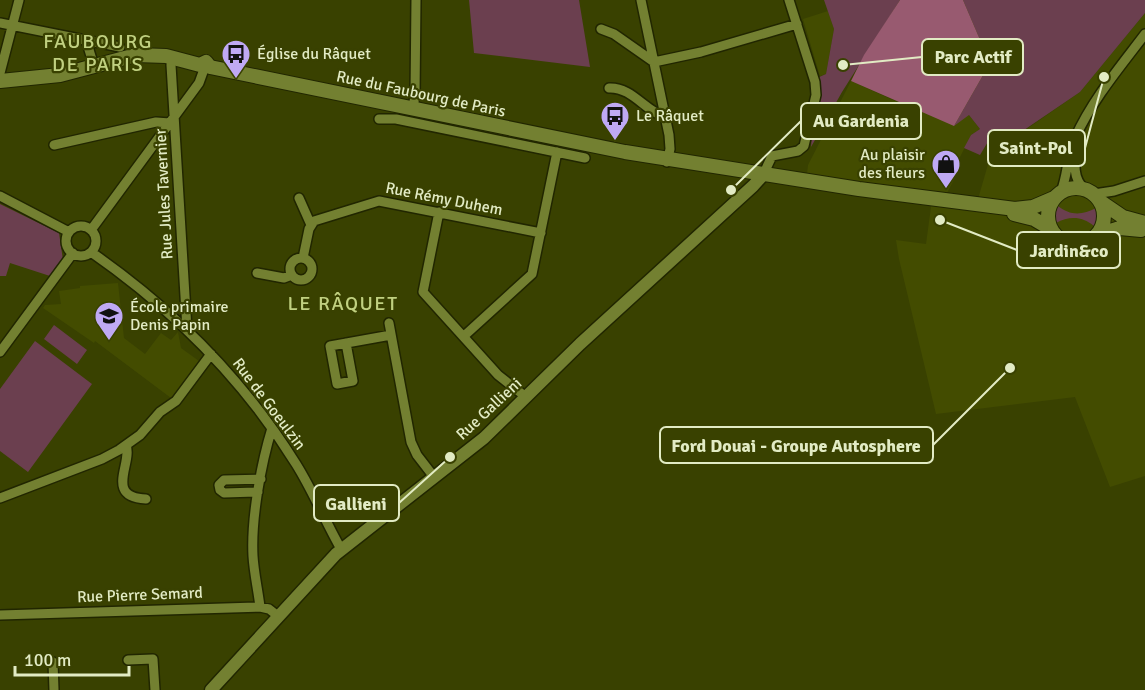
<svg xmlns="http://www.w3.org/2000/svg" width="1145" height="690" viewBox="0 0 1145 690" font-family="Signika,sans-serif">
<rect width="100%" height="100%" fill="#394100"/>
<path fill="#434c00" d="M828,11L834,29L826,74L820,76L803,19Z
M1145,13V476L1110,487L1075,397L936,414L899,259L896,240L926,244L933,192L807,174L808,165L851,81L904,105L969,115L980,129L971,135L954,169L958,172L947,193L978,199L991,154L1080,92Z
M118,283L124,338L145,354L161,333L171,340L178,332L181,348L199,361L171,398L95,341L94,343L43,308L45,305L61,304L59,291L80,288V286Z"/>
<path fill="#6b3f4f" d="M469,0H579L590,67L474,53Z
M824,0H900L842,92L811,147L817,78L826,74L834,29Z
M963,0H1145V13L1080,92L996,149L989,140L980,155L964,148L971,135L980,129L969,115L954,126L990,63Z
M0,204L59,233L63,260L50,276L10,263L6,276H0Z
M1058,206C1070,216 1083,215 1096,208L1097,220L1094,226C1082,216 1069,216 1056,223L1055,214Z
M54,325L87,350L77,364L44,339Z
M35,341L92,384L28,472L0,451V389Z"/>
<path fill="#985a70" d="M900,0H963L990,63L954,126L851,81L864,55Z"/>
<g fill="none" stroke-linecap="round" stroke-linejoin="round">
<g stroke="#212600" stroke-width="12">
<path id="minor" d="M641,0L669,135L670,149L667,162
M0,23L120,47
M601,29L614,34L654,62L701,52L797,24
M86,40L94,66
M172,57L171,65L187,329
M0,73L19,0
M609,88C633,87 645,112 666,117
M413,109L415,95L416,0
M379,119H396L585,158
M54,145L156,122L170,123
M1077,149C1074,164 1073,178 1084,189
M763,175L772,156L798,151L804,146L816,95L815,82L789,0
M1061,192C1068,174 1067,155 1075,138C1092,100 1120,67 1145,34
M1094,194L1114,191L1145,181
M0,196L69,232
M299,198L311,225
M439,212L423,292L498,375L526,397
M66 241a15 15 0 1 1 30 0a15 15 0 1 1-30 0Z
M91,230L199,83L203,72
M91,252C173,309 243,379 296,464C313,491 325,521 341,549
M290 269a11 11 0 1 1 22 0a11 11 0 1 1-22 0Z
M303,258L309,229L314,221L379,201L541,233
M257,273L284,278L292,275
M389,323L411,442L417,455L434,477
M464,336L532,274L557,152
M346,343L353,381L337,384L330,346L391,335
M0,352L73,253
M126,445C133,463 104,497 146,499
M258,492L224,493L220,490L219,485L224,480L261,479
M0,498L102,459L119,450L140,435L160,412L176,401L211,354
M260,607C258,590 254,573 253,556C251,519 261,464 272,428
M0,615L260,607L269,609L278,616
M128,660L153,659L155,690
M53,662L54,690"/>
</g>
<g stroke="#212600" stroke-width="15">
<path id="tertiary" d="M211,690L336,554L484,438L580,344L753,186L763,175"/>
</g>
<g stroke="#212600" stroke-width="16">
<path id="secondary" d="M210,67L625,152L859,189L1015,209L1033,207L1054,198
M0,81L60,75L136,55L166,56L200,65L206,62L210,67
M1048 216a28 28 0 1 1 56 0a28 28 0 1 1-56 0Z
M1101,202L1123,217L1145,223
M1014,214L1034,219L1051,229
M1097,235L1120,228L1141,230"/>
</g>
<use href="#minor" stroke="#738031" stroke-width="9"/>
<use href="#tertiary" stroke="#738031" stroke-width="12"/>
<use href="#secondary" stroke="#738031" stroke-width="14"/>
</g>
<defs>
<g id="bus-pin" transform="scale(1.5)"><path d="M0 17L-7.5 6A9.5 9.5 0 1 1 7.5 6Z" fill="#bfa9f4" stroke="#394100"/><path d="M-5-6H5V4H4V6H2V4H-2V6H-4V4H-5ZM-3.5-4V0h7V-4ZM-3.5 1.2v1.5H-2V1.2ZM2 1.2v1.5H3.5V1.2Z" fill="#111"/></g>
<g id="shop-pin" transform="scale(1.5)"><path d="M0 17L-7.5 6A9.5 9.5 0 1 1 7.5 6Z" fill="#bfa9f4" stroke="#394100"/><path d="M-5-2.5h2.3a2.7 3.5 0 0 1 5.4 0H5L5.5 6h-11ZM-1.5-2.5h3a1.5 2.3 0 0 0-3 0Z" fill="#111"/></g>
<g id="school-pin" transform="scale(1.5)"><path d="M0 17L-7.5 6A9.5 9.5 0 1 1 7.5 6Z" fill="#bfa9f4" stroke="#394100"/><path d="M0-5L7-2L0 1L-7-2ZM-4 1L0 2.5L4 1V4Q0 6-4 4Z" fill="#111"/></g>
</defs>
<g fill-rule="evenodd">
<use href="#bus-pin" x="236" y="54"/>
<use href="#bus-pin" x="615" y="116"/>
<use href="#shop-pin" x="946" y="164"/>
<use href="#school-pin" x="109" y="316"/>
</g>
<g text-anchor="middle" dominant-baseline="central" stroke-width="4.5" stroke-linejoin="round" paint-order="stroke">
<g font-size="16" fill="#e2ebc4" stroke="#394100" text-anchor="start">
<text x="257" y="54">Église du Râquet</text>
<text x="636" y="116">Le Râquet</text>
<text x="925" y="155" text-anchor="end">Au plaisir<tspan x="925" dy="18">des fleurs</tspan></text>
<text x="130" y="307">École primaire<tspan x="130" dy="18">Denis Papin</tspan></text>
</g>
<g font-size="16" fill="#e2ebc4" stroke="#394100">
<text transform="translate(421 94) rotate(12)">Rue du Faubourg de Paris</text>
<text transform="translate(164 194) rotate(-93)">Rue Jules Tavernier</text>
<text transform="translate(444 199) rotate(11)">Rue Rémy Duhem</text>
<text transform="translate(269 404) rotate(53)">Rue de Goeulzin</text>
<text transform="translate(489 409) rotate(-43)">Rue Gallieni</text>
<text transform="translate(140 595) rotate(-2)">Rue Pierre Semard</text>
</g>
<g font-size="20" letter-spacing="1.5" fill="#c0d080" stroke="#394100">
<text x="98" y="41">FAUBOURG<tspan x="98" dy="23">DE PARIS</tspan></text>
<text x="343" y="303">LE RÂQUET</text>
</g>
</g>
<path fill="none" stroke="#e2ebc4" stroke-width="2" d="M843 65L922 57M731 190L801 121M1104 77L1085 148M940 220L1017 250M1010 368L933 445M450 457L399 503"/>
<g fill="#e2ebc4" stroke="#394100" stroke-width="2">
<circle cx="843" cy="65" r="6"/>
<circle cx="731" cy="190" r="6"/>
<circle cx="1104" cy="77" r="6"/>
<circle cx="940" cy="220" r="6"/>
<circle cx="1010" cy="368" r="6"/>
<circle cx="450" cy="457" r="6"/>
</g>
<g fill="#394100" stroke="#e2ebc4" stroke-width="2">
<rect x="922" y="39" width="101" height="36" rx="6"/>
<rect x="801" y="103" width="120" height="36" rx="6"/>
<rect x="988" y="130" width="97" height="36" rx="6"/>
<rect x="1017" y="232" width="103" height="36" rx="6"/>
<rect x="660" y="427" width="273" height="36" rx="6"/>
<rect x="314" y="485" width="85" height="36" rx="6"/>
</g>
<g font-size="18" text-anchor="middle" font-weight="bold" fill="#e2ebc4">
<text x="973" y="63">Parc Actif</text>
<text x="861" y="127">Au Gardenia</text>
<text x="1036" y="154">Saint-Pol</text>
<text x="1069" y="257">Jardin&amp;co</text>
<text x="796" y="452">Ford Douai - Groupe Autosphere</text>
<text x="356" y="510">Gallieni</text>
</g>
<path d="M15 666v9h114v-9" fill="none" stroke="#e2ebc4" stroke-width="3"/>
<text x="24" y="666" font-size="18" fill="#e2ebc4" stroke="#394100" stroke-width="4.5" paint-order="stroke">100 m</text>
</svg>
